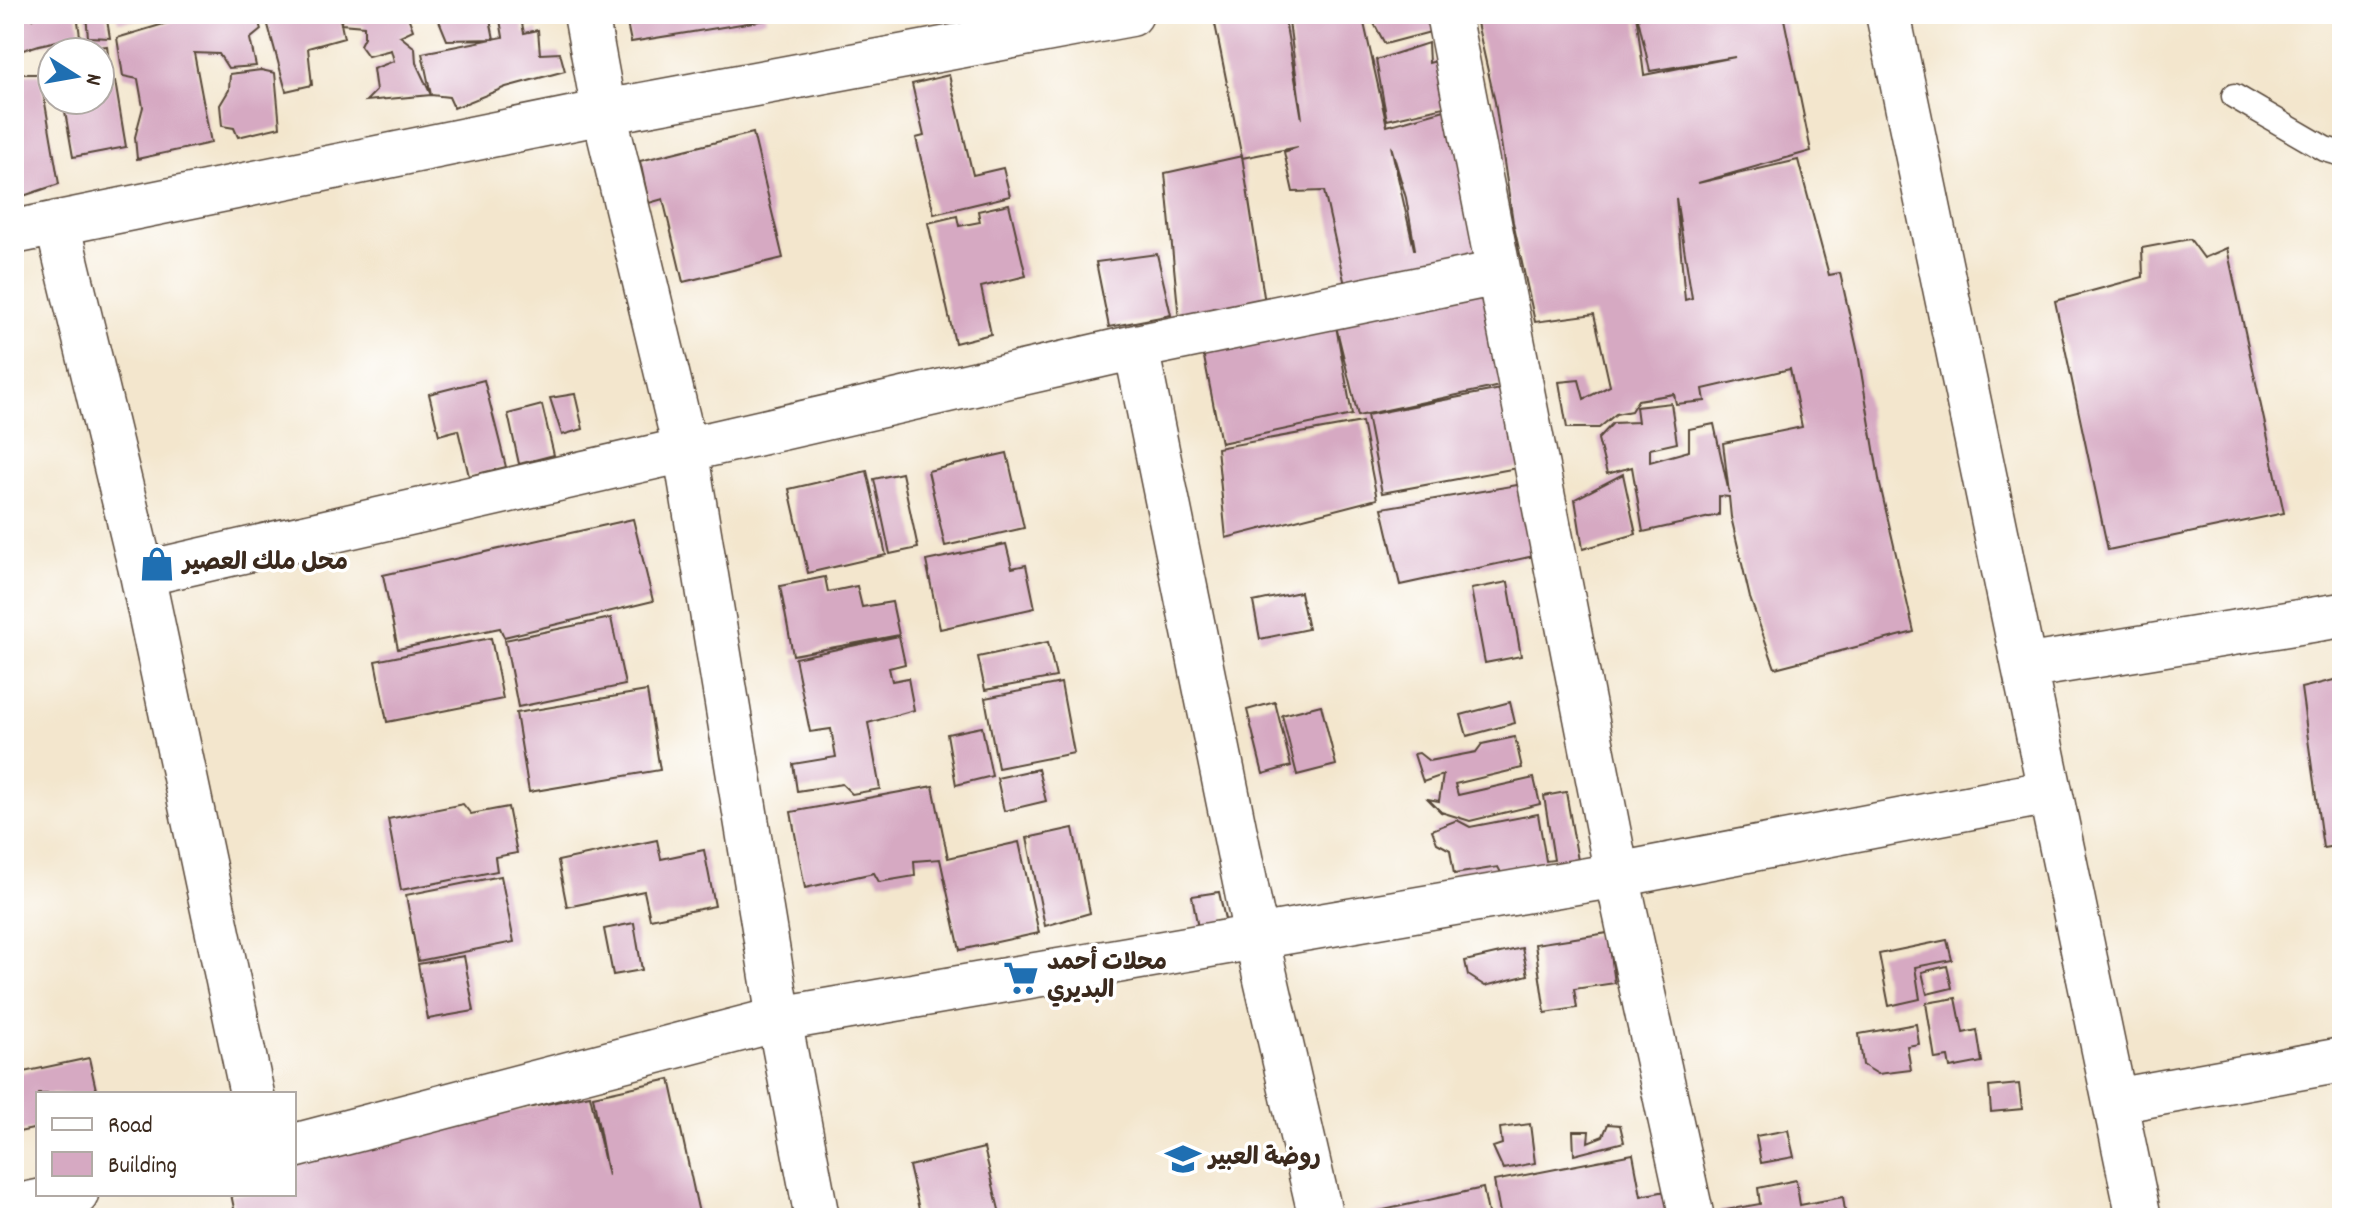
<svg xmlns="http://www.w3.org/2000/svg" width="2356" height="1232" viewBox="0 0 2356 1232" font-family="Dekko,'Playpen Sans Arabic',sans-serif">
<rect width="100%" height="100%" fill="#fff"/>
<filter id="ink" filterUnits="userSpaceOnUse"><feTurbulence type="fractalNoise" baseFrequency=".0125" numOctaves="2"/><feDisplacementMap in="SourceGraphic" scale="16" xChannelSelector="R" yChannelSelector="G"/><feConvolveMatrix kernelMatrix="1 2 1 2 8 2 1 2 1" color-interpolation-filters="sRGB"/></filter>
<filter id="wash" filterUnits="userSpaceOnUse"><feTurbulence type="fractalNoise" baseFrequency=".006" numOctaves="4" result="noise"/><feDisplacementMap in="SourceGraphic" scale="32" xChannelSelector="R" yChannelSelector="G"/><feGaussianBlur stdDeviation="1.8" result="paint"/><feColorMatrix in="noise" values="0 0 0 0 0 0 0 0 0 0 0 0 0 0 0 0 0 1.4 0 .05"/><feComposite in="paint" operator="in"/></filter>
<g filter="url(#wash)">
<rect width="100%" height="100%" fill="#f3e6cd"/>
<g id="blocks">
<path fill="#d6a9c2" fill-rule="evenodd" d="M14,14H32L33,19L42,14H77L80,36L39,45L14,53Z
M86,14H106L110,38L88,37Z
M116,14H257L261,30L250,39L256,66L228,68L219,54L194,53L211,143L137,159L135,137L143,107L138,79L123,76L117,38L187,17L118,22Z
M265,14H339L344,38L308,48L312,85L286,91Z
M342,14H407L413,30L400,36L415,48L416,63L431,95L422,53L503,37L499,14H520L524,33L538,30L540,54L560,53L565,71L506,87L454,108L449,97L431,95L366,101L376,91L373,69L394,61L391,50L368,56L360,45L364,37V26L341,24Z
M427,14H489L494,39L447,40L438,18Z
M625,14H765L766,20L631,42Z
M1213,14H1284L1302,119L1288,14H1362L1387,126L1459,106L1487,253L1345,285L1324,191L1293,192L1284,152L1298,147L1242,158ZM1391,146L1406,198L1415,249H1414Z
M1369,14H1436L1438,30L1385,44Z
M1475,14H1636L1644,75L1735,57L1650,71L1637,14H1783L1811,151L1698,183L1798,160L1829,275L1840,273L1858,353L1880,485L1914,632L1775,668L1750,598L1731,517L1729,497L1719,496V515L1643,532L1632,467L1607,474L1598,439L1613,423L1638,422L1636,407L1671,403L1677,443L1650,449V462L1689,451V429L1714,424L1729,493L1723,443L1802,427L1790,369L1703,389L1705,401L1676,404L1674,394L1638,400L1631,411L1616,414L1599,428H1567L1559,382L1579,380L1584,399L1610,386L1594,314L1535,322L1513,222L1495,102ZM1676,198L1692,298L1685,300Z
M1428,43L1429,63L1447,58L1457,104L1387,120L1376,60Z
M107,46L110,72L100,74V52L82,50Z
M261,70L275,73L280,127L238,137L234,128L222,126L220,105L229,90L230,74Z
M14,74H40L59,184L14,199Z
M949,75L973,175L1003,168L1010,196L934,214L916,138L924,136L912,84Z
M115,81L126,147L73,157L63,100H100V83Z
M753,133L783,258L683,282L663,199L649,203L640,161Z
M1242,156L1265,303L1179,319L1165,173Z
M1009,204L1026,276L981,287L991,334L955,343L928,223L957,216L959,226L980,222L978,211Z
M2190,239L2204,258L2227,248L2284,513L2108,550L2055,301L2143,277L2142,248Z
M1157,254L1171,315L1109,327L1096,262Z
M1493,278L1514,383L1358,416L1336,326L1352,415L1221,443L1201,342Z
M484,380L506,467L469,476L458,430L439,435L429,394Z
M1516,386L1533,465L1382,493L1367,415Z
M575,394L583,429L562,435L550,398Z
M542,405L554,455L519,464L508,414Z
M1362,422L1377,499L1226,538L1217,448Z
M1007,453L1024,528L945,546L928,471Z
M867,471L886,555L808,573L789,489Z
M902,473L918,548L890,554L874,479Z
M1623,474L1636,534L1583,549L1575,499Z
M1535,482L1548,553L1400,585L1382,508Z
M633,519L653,601L504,637L500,628L398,649L383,575Z
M1006,544L1012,568L1026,565L1035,608L940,629L926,561Z
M825,577L828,592L857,586L862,607L892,602L899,635L793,655L780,586Z
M1508,582L1521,656L1485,663L1471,589Z
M1300,592L1308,629L1260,639L1253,602Z
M611,618L625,685L518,707L505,640Z
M899,636L905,664L889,668L892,681L908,678L914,710L868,723L880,789L852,794L842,784L797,791L793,764L836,757L831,729L810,732L795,658Z
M491,638L503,699L387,722L375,661Z
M1048,642L1056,677L985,690L978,657Z
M2342,678V845L2323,848L2301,688Z
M1061,683L1074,753L998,768L985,698Z
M647,691L660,770L529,792L516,713Z
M1275,702L1291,766L1263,774L1247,710Z
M1510,702L1515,723L1467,736L1461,715Z
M1321,705L1336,765L1297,775L1282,715Z
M982,727L992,776L956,785L947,734Z
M1515,737L1522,768L1455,784L1458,795L1534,778L1540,804L1470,821L1441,812L1428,799L1439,801L1443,775L1423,782L1414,754L1419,753L1429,761L1476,752L1482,744Z
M1038,769L1046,801L1004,811L997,778Z
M933,786L948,858L1019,842L1039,933L960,950L940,859L914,861L915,876L879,882L874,873L805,888L791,812Z
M1566,792L1580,872L1505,880L1498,867L1454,874L1450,850L1437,843L1432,830L1457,820L1470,827L1538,814L1546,861L1554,860L1544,796Z
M463,804L471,814L508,807L517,853L495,857L497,871L401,890L388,819Z
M1073,828L1090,913L1045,926L1027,838Z
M657,840L661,859L704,850L715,906L650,919L644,891L567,907L558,861Z
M501,876L514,942L418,961L406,895Z
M1219,892L1226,924L1198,928L1192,896Z
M634,923L642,970L613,975L604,929Z
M1608,933L1615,983L1574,989L1577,1008L1545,1013L1535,944Z
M1947,940L1952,960L1915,967L1920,999L1889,1006L1879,954Z
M1522,948L1528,975L1485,986L1468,975L1465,961Z
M464,956L474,1011L428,1019L418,964Z
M1947,966L1952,988L1927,994L1922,972Z
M1956,998L1963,1033L1977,1030L1982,1062L1950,1068L1948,1057L1935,1059L1926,1003Z
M1916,1024L1919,1044L1907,1046L1911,1070L1878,1074L1863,1065L1859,1034Z
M89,1058L97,1094H38V1128L14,1133V1074Z
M670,1079L700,1218H236L231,1194H294V1156L590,1095L608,1176L593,1096Z
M2019,1084L2022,1109L1991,1112L1989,1087Z
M1530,1124L1535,1163L1503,1169L1493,1147L1502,1144L1500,1128Z
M1608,1124L1620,1125L1624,1142L1574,1155L1573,1131H1589L1588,1142L1603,1136Z
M1788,1130L1794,1157L1761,1163L1756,1136Z
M984,1148L1001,1218H921L909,1166Z
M1633,1154L1641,1196L1666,1191L1671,1218H1501L1494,1181Z
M1796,1180L1800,1205L1843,1197L1846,1218H1721L1720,1211L1760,1204L1758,1188Z
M1483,1188L1489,1218H1371L1370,1213Z"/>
</g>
</g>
<g filter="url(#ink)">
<use href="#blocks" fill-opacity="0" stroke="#574638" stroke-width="2"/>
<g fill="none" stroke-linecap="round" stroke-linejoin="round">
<g stroke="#574638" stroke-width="27">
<path id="lane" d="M2234,96L2325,149L2342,154"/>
</g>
<g stroke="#574638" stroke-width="47">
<path id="street" d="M586,14L604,112L685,448L779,1019L817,1218
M1448,14L1617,875L1692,1218
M1888,14L2139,1218
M57,223L142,574L252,1094
M14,232L604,112L1131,14
M142,574L1136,347
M2024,667L2342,615
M2115,1101L2342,1060
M294,1146L779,1019L1617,875L2050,792
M14,1207L76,1194
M1321,1218L1256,936L1136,347L1498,273"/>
</g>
<use href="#lane" stroke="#fff" stroke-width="24"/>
<use href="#street" stroke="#fff" stroke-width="44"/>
</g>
</g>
<defs>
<g id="shop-bare" transform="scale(2.76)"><path d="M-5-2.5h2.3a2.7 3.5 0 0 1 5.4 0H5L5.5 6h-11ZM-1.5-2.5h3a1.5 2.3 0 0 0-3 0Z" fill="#1f6fb2" stroke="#fff" stroke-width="2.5" paint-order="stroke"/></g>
<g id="supermarket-bare" transform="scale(2.76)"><path d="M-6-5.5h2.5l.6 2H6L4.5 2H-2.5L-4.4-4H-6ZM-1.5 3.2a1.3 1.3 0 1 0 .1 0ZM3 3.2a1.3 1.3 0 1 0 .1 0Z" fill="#1f6fb2" stroke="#fff" stroke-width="2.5" paint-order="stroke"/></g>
<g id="school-bare" transform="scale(2.76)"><path d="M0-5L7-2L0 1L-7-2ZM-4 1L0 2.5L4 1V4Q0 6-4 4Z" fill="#1f6fb2" stroke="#fff" stroke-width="2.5" paint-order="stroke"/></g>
</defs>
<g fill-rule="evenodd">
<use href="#shop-bare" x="157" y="564"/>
<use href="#supermarket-bare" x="1021" y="978"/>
<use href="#school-bare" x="1183" y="1159"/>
</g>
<g text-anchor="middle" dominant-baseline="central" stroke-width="7" stroke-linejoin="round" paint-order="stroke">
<g font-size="24" font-weight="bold" fill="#3b2a1e" stroke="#fff" text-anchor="start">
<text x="183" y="564">محل ملك العصير</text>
<text x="1047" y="964">محلات أحمد<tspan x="1047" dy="28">البديري</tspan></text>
<text x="1209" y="1159">روضة العبير</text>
</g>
</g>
<rect width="2356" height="1232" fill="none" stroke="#fff" stroke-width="48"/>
<rect x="36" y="1092" width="260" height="104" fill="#ffffff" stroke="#b1aaa5" stroke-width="2"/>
<rect x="52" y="1118" width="40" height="12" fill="#ffffff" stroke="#b1aaa5" stroke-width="2"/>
<text x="108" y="1132" font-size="24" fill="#3b2a1e">Road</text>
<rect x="52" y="1152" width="40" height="24" fill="#d6a9c2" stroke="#b1aaa5" stroke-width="2"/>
<text x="108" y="1172" font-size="24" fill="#3b2a1e">Building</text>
<g transform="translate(76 76) rotate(101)"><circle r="38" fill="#ffffff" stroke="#b1aaa5" stroke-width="2"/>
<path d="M0-6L14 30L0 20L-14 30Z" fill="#1f6fb2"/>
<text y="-12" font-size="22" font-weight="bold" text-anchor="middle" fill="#3b2a1e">N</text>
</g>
</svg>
